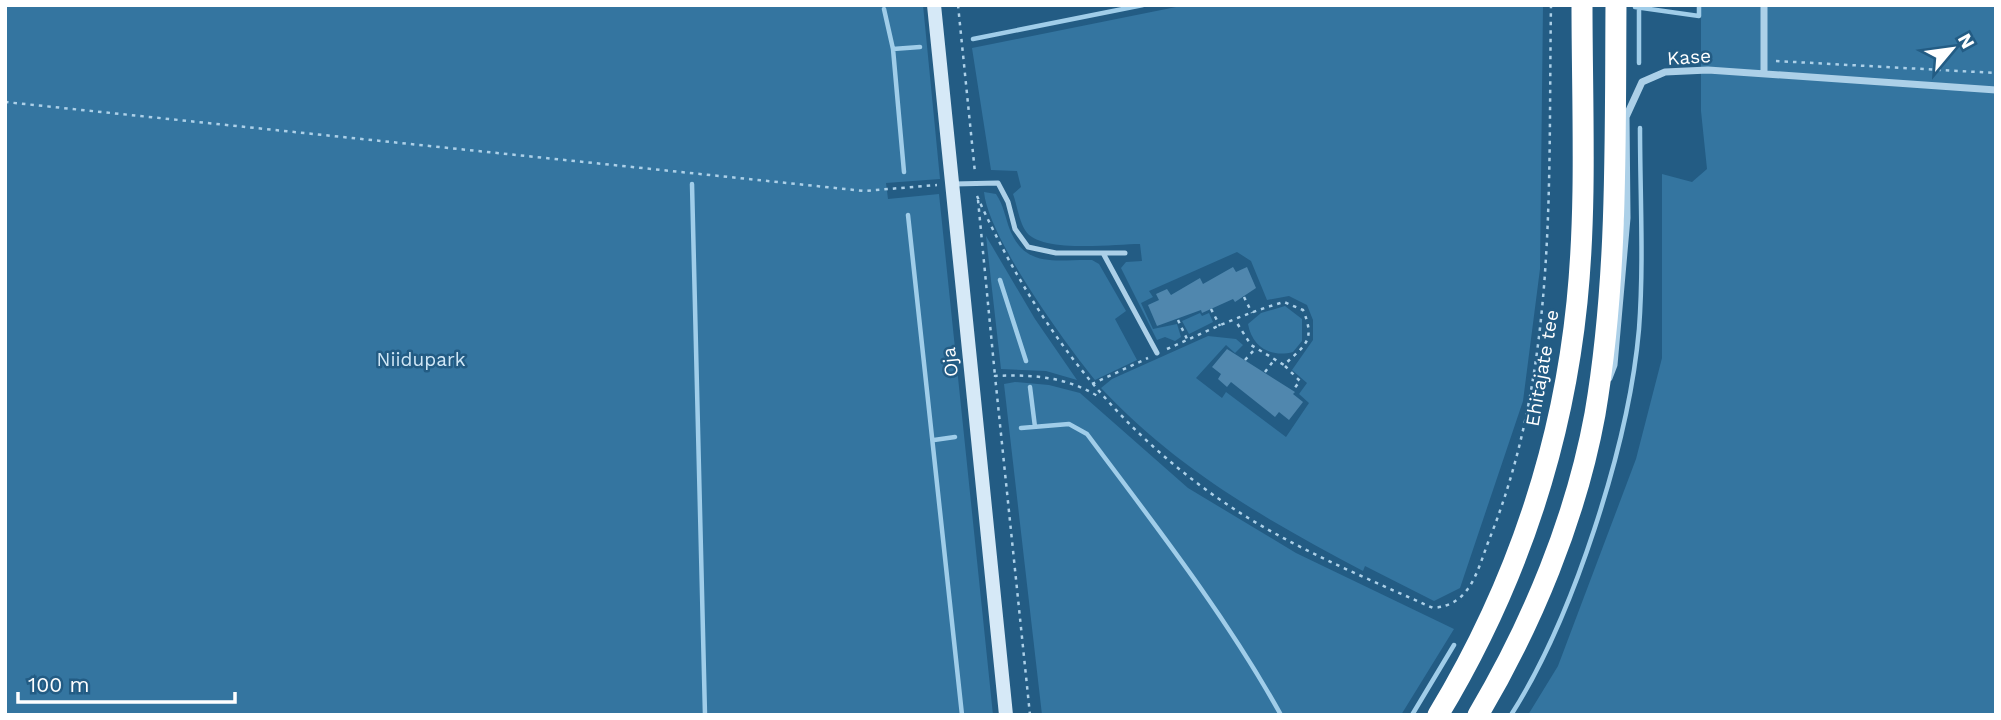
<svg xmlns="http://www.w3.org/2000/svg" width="2001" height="720" viewBox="0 0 2001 720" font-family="'Work Sans',sans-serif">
<rect width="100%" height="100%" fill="#235c84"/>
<path fill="#3475a0" d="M5,5H923L940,179L886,183L888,199L939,194L993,715H5Z
M1186,5H1543L1540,269L1523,401L1460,588L1434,601L1365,566L1363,571C1265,519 1178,470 1101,388L1112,379L1208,336L1236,339L1243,345L1235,353L1226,345L1196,378L1222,398L1226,392L1286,437L1309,403L1299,394L1307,383L1292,370L1313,340V320L1307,305L1289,296L1267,300L1251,261L1237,252L1149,291L1153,297L1141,303L1153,329L1177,324L1181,337L1175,341L1165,337L1157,340L1121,268L1126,262L1142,261L1140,244C1114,244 1038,254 1025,230C1019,220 1017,205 1013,194L1021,187L1017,171L991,170L972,48Z
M1701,5H1996V715H1528L1558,666L1636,459L1662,358V174L1692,182L1707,169L1701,111Z
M984,192L996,194C1004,206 1005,217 1010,230C1026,269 1057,259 1092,260L1099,264L1126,311L1115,319L1137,360L1095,380C1065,343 988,237 984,192Z
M986,236L1035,319L1077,380L1046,371L1001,369Z
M1285,306L1302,319V341L1293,352C1271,358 1252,347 1248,324L1261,313Z
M1200,313L1202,316L1209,313L1213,322L1189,334L1182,321Z
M1015,382L1049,385L1080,393L1188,488L1296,553L1454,629L1401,715H1042L1004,384Z"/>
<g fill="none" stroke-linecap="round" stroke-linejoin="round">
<path stroke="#a0cde9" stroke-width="4.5" d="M1639,6V63
M1635,7L1699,16V5
M884,9L893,49L904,172
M973,39L1143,5
M893,49L920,47
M692,184L705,715
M908,215L962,715
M1000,280L1026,361
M1030,387L1035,427
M1021,428L1069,424L1087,434C1155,525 1226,616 1281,715
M934,440L955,437
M1412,715L1454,645
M1511,715C1573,618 1629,444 1639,329C1644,262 1640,195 1640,128"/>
</g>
<path fill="#5087ae" d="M1233,267L1236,272L1247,267L1256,288L1235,302L1233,299L1202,313L1201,310L1157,326L1148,305L1159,300L1156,294L1167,289L1171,295L1200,278L1203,284Z
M1227,349L1295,392L1293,394L1303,402L1289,420L1279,412L1275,417L1231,382L1227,387L1218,379L1221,374L1212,367Z"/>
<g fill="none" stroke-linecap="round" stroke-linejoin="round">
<path stroke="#acd0e8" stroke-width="2.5" stroke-dasharray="3.5 5" stroke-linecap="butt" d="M958,5L975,173
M1776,61L1996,73
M5,102L864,191L937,185
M977,196C1039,333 1128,448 1260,525C1315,557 1375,582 1433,608C1471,605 1477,571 1489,540C1558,369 1548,186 1551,5
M978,200L995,376
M1244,297L1252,313
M1211,309L1220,326
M1178,320L1187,339
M1167,349C1205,332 1244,313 1284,302L1303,310C1316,341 1305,345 1284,365L1251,345L1235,320
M1245,360L1255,349
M1285,366L1300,381L1293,390
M1265,372L1274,360
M1092,384L1148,358
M1030,715L995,376C1031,374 1068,377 1099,397"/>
<path stroke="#acd0e8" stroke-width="5" d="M954,184L998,183L1008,202L1015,229L1028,247L1056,253H1125
M1103,253L1157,353"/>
<path stroke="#acd0e8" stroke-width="7" d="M1764,74V5
M1609,378L1614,365L1627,218L1626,117L1642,82L1665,72L1708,70L1996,90"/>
<path stroke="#d6e9f7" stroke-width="14" d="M934,5L1006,715"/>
<path stroke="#fff" stroke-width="21" d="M1438,715C1514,589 1562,449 1577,302C1587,204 1582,103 1582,5
M1478,715C1532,624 1576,518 1595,414C1618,279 1615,142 1616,5"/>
</g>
<g text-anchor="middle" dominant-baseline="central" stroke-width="5" stroke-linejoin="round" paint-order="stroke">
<g font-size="19" fill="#fff" stroke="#235c84">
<text transform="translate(1689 57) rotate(-4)">Kase</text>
<text transform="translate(950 362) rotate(-96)">Oja</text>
<text transform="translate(1542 368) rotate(-80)">Ehitajate tee</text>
</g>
<g font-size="19" fill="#d0e7f6" stroke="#235c84">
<text x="421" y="359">Niidupark</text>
</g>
</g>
<rect width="2001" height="720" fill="none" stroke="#ffffff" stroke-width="14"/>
<g transform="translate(1952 49) rotate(61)" stroke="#235c84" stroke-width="5" paint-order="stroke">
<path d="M0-5L12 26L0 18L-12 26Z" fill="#ffffff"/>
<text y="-10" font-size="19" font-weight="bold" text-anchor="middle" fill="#ffffff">N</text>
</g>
<path d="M18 692v10h217v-10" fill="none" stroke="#ffffff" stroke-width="3.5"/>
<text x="28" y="692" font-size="21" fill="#ffffff" stroke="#235c84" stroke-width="5" paint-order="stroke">100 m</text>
</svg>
